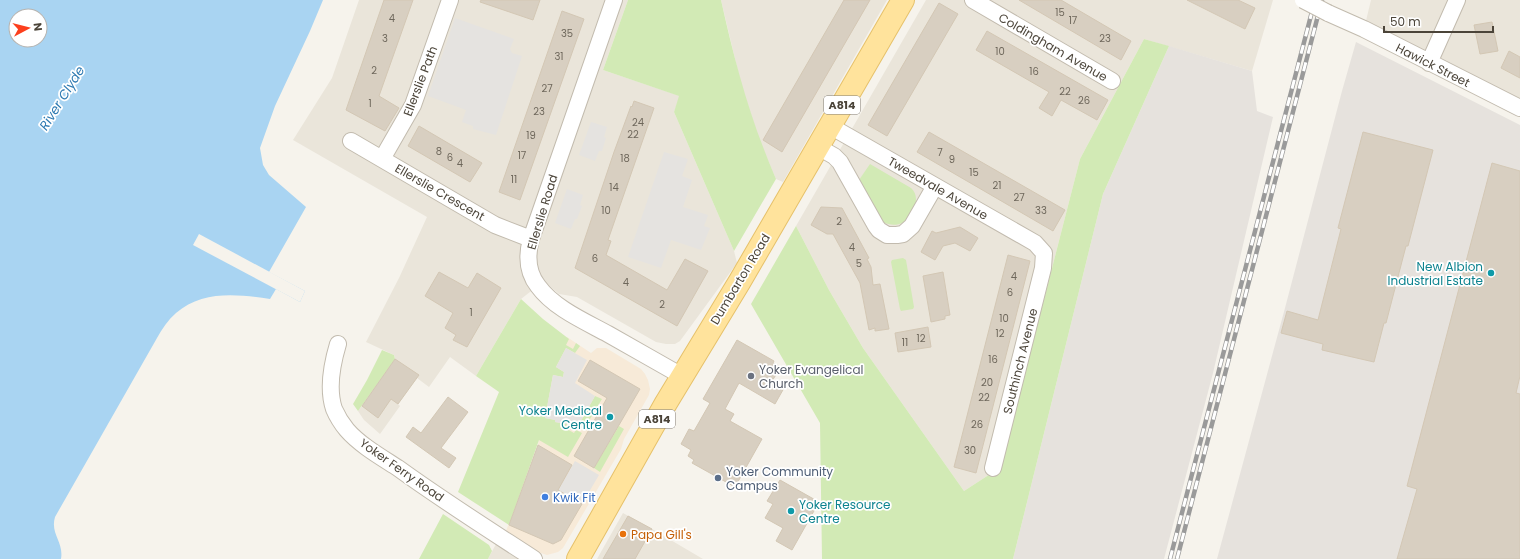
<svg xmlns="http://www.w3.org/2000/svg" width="1520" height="559" viewBox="0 0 1520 559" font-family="Poppins,sans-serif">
<rect width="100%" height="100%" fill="#f6f3ec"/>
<path fill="#eae5da" d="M359,0H628L603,70L680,96L674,112L734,251L737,263L680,341L675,344H666L656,342L577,297L559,294L544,281L521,299L476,376L450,357L429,387L417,378L398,404L400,406L380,434L364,420L358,411L395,358L394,355L366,342L399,278L427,217L293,140L332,78Z
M721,0H887L783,182L776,179L760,142L741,84Z
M926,0H1273L1252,71L1144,39L1080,159L1001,467L964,491L863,348L829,290L796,226Z
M1371,0H1520V108L1364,29Z
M623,513L652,529L703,559H597Z
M496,544L518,559H488Z"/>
<path fill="#f7ead8" d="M567,337L591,353L597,348H606L641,369L645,374L648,380L650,389L649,395L624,439L621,449L563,548L558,552L547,555L538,552L506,531L538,445L547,389Z"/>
<path fill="#e6e2dd" d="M1356,42L1520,125V559H1217L1285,308L1342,91Z
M1169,46L1252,71L1257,111L1273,117L1213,373L1164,559H1013L1103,194Z"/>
<path fill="#d2eab5" d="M628,0H721C735,63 750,119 776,179L734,251L674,112L679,96L603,70Z
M1144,39L1169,46L1103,194L1013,559H822L820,423L751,304L796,226L829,290L863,348L964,491L1001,467L1080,159Z
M870,164L911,188C922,197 913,219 902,223C896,226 889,225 883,222L859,180Z
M903,258L906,260L914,307L913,309L901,311L900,309L891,262L892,260Z
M521,299L543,319L569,339L566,345L573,349L576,343L580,346L575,353L566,348L556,367L564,372L563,377L553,375L545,418L556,420L555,422L567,424L565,428L574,433L576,430L582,433L568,457L539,440L509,525L458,492L499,392L476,376Z
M382,350L394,355L395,359L358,411L353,404L367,380Z
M595,396L602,399L584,429L578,426Z
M619,426L624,429L600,472L594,468Z
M443,514L489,545L492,551L488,559H419Z"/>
<path fill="#e5e3e0" d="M455,18L514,39L510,49L512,53L522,56L496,135L473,129V126L462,122L466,110L428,96Z
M591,122L607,127L604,137L606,138L602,151H599L595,161L579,155Z
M664,152L688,159L682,176L692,180L683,207L708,215L704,226L710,228L701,250L671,240L661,268L628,257Z
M567,189L583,195L580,205L582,206L577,219H575L571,229L555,223Z
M566,348L587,360L575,383L595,396L578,426L569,421L567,424L555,422V420L545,418L553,375L563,377L564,372L556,367Z
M575,461L599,475L582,504L558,490Z"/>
<path fill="#a9d4f2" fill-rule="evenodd" d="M0,0H323L310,31L275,106L260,148L263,165L269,175L306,207L269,272L305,291L300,302L276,289L270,299C238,294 202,290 176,313C168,320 162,329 157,338L55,517C50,534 64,542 61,559H0ZM16,16H40V40H16Z"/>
<path fill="#f6f3ec" d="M199,234L305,291L300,302L193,245Z"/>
<path fill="#d8cfc1" stroke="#d3c7b4" d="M384,0H413L379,96L399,108L385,131L346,110Z
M481,0H540L533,20L480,2Z
M844,0H870L782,152L763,140Z
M1019,0H1061L1131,41L1121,60Z
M1187,0H1238L1255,8L1245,29Z
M939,3L958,14L887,136L868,125Z
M562,11L584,19L520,200L499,192Z
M1492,22L1498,51L1480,54L1474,25Z
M987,31L1108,100L1097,120L1061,100L1052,116L1039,108L1049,92L976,50Z
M1509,51L1520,57V78L1501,68Z
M634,101L654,108L608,240L611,241L606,255L667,290L685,259L708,271L677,326L575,268L614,152L631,106L632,107Z
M419,126L482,163L470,182L408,146Z
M929,132L1065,210L1053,231L917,152Z
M1363,132L1433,150L1408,246H1406L1386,323H1384L1374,362L1322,350L1323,344L1281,333L1287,311L1318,320L1341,229L1338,228Z
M1492,163L1520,171V376L1516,393L1520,394V559H1397L1417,489L1407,486Z
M821,207L842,208L869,258L867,259L871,267L873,285L880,284L889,329L875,331V328L869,330L860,283L833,234H827L811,225Z
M960,227L978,238L970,251L955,243L943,246L935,260L921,252L932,231L936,233Z
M1008,255L1030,261L976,473L954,467Z
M439,272L468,288L477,273L501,288L467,347L453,340L456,335L445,328L453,313L425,296Z
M943,272L950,315L945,316V319L931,322L923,276Z
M928,327L931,347L898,352L895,333Z
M737,340L774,361L773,363L781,367L772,381L784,388L775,404L739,383L725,409L734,414L730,421L762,439L735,487L692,463L694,460L688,456L691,450L681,444L689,429L694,431L710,403L703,399Z
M395,359L419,375L398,404L391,399L378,418L362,406Z
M590,360L640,389L594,468L574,456L607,398L578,381Z
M448,397L468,412L441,448L456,458L449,468L406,437L413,427L421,433Z
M538,445L572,465L558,490L582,504L561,540L553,544L509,525Z
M780,480L819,502L792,550L776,541L783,528L765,518L773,504L767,501Z
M628,516L652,529L635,559H603Z"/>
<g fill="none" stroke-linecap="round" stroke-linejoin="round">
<g stroke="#c2bbae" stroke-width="18">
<path id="street" d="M614,0L531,239C527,254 527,272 538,286C554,308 584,321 608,334C633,348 657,362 682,376
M973,0L1112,81
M1328,13L1364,29L1520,108
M1429,63L1457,0
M830,126L1035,243L1044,253L1043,268L993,468
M351,141L495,225L531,239
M818,147L834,156L840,162L876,226L879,230L887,235H897L903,234L912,226L935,186
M382,159L413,105L450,0
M338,344C332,364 327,388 334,409C337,416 342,424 347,430C360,445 381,457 398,468C442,500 488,529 534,559"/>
</g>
<g stroke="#e6c16a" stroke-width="24">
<path id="primary" d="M578,559L666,403L740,281L903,0"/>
</g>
<use href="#street" stroke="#fff" stroke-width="16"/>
<use href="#primary" stroke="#ffe39c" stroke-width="22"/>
<g stroke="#9a9a9a" stroke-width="4.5">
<path id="rail" d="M1170,559L1315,0
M1177,559L1322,0"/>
</g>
<use href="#rail" stroke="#fff" stroke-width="3" stroke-dasharray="9" stroke-linecap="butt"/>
<g stroke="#c2bbae" stroke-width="18" stroke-linecap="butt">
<path id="street-bridge" d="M1303,0L1328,13"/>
</g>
<use href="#street-bridge" stroke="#fff" stroke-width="16"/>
</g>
<g fill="#0f9aa8" stroke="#fff" stroke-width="1.5">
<circle cx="1491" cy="273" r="4"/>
<circle cx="610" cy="417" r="4"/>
<circle cx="791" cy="511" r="4"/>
</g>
<circle fill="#6b7280" stroke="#fff" stroke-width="1.5" cx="751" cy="376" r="4"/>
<circle fill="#5c6f8a" stroke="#fff" stroke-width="1.5" cx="718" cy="478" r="4"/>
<circle fill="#3f7fe0" stroke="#fff" stroke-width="1.5" cx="545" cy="497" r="4"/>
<circle fill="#e8710a" stroke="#fff" stroke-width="1.5" cx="623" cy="534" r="4"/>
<g text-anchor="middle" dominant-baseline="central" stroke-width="3.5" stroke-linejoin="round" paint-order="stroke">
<g font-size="10" fill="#6e675b">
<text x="1060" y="12">15</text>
<text x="392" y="18">4</text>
<text x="1073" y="20">17</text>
<text x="567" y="33">35</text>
<text x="385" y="38">3</text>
<text x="1105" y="38">23</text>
<text x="1000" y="51">10</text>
<text x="559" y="56">31</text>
<text x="374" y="70">2</text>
<text x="1034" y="71">16</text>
<text x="547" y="88">27</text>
<text x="1065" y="91">22</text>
<text x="1084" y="100">26</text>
<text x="370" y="103">1</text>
<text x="539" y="111">23</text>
<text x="638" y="122">24</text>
<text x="633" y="134">22</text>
<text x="531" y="135">19</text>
<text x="439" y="151">8</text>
<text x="940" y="152">7</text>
<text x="522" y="155">17</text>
<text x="450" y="157">6</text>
<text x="625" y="158">18</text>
<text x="952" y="159">9</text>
<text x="460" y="163">4</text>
<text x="974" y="172">15</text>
<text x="514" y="179">11</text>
<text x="997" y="185">21</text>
<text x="614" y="187">14</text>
<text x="1019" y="197">27</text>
<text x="606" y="210">10</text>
<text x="1041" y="210">33</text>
<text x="839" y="221">2</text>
<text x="852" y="247">4</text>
<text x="595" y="258">6</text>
<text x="859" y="263">5</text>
<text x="1014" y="276">4</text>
<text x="626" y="282">4</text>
<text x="1010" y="292">6</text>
<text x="662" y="304">2</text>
<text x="471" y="312">1</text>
<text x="1004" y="318">10</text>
<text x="1000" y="333">12</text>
<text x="921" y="338">12</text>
<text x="905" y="342">11</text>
<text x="993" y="359">16</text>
<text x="987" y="382">20</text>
<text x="984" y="397">22</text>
<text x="977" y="424">26</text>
<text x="970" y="450">30</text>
</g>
<g fill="#fff" stroke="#817c74" stroke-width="1">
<rect x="824" y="96" width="36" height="18" rx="3"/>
<rect x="639" y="410" width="36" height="18" rx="3"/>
</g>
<g font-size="11" font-weight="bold" fill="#4b4439">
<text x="842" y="105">A814</text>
<text x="657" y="419">A814</text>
</g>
<g font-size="12" fill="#4b4439" stroke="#fff">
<text transform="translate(1053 47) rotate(30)">Coldingham Avenue</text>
<text transform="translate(1433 65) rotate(27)">Hawick Street</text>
<text transform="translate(420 81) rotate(-69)">Ellerslie Path</text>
<text transform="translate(938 188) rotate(30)">Tweedvale Avenue</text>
<text transform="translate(440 192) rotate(30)">Ellerslie Crescent</text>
<text transform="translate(542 212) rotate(-73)">Ellerslie Road</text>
<text transform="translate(740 279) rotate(-59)">Dumbarton Road</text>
<text transform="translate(1020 361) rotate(-76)">Southinch Avenue</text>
<text transform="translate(402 470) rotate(35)">Yoker Ferry Road</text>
</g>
<g font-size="12" fill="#0d838f" stroke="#fff" text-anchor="end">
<text x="1483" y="266">New Albion<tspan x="1483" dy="14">Industrial Estate</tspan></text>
<text x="602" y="410">Yoker Medical<tspan x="602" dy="14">Centre</tspan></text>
<text x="799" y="504" text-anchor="start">Yoker Resource<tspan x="799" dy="14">Centre</tspan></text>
</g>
<g font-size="12" fill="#5b616d" stroke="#fff" text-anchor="start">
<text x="759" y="369">Yoker Evangelical<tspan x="759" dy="14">Church</tspan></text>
</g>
<g font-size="12" fill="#4e5e75" stroke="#fff" text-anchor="start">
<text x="726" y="471">Yoker Community<tspan x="726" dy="14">Campus</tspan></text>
</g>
<g font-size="12" fill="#366cbe" stroke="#fff" text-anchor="start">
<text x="553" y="497">Kwik Fit</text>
</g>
<g font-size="12" fill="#c56008" stroke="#fff" text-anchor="start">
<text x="631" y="534">Papa Gill's</text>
</g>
<g font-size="13" font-style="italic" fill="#2e7ab2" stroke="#fff">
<text transform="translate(62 98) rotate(-58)">River Clyde</text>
</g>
</g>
<g transform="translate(28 28) rotate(83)"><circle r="19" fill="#ffffff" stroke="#b7b4b0"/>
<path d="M0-3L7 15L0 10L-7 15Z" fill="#fc3f1d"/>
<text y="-6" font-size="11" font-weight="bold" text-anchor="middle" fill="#4b4439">N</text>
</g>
<path d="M1384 26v6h109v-6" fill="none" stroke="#4b4439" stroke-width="2"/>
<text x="1390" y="26" font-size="12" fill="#4b4439" stroke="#ffffff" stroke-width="3" paint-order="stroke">50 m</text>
</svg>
